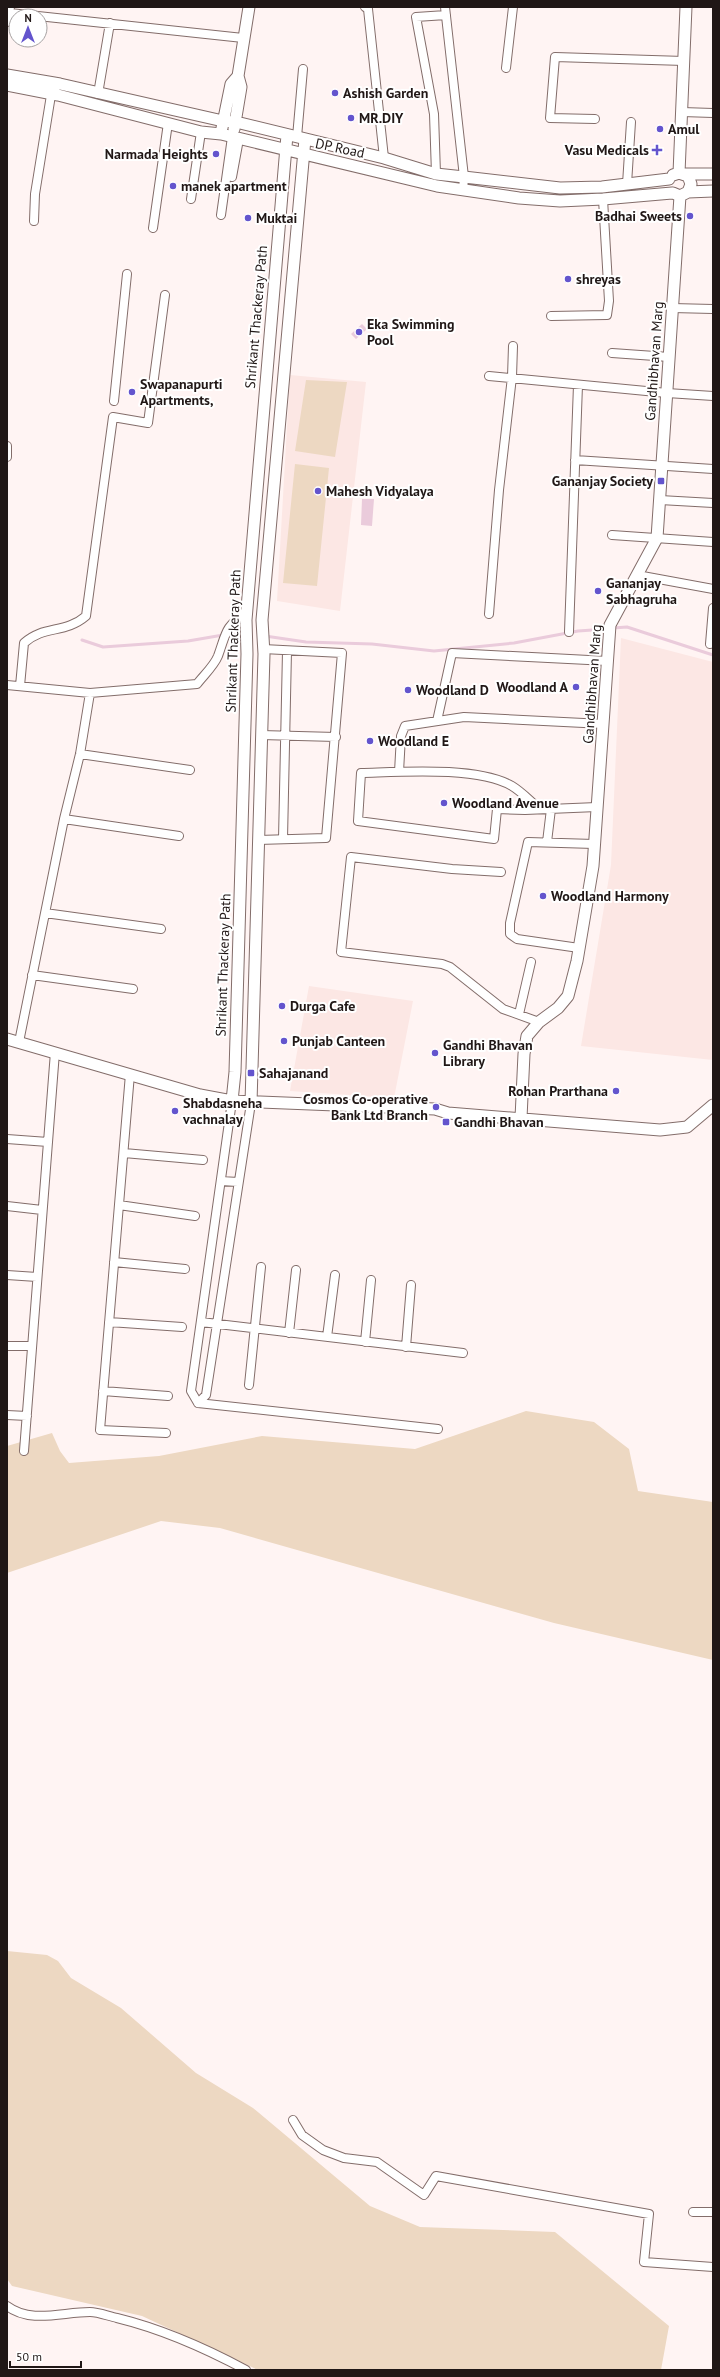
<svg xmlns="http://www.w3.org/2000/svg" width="720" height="2377" viewBox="0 0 720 2377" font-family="'PT Sans',sans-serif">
<rect width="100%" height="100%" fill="#fff4f3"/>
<path fill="#fce7e4" d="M290,375L366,382L340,611L277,601Z
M621,638L713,662V1060L581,1046L611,865Z
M309,986L413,1001L394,1098L290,1091Z"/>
<path fill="#edd8c2" d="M306,380L347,382L335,457L295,451Z
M295,464L329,468L317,586L283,583Z
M526,1411L594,1422L629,1449L638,1491L713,1502V1660L554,1623L220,1528L161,1521L7,1573V1446L52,1433L60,1451L69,1463L159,1456L262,1436L415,1449Z
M7,1951L47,1955L58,1961L71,1978L121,2008L196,2073L253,2108L370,2206L420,2227L555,2232L669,2326L661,2370H258L142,2316L12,2286L7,2279Z"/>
<path fill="#eacbdb" d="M362,324L367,329L356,339L351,334Z
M362,499H374L372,526L361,525Z"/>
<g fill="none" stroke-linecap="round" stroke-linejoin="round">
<path stroke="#eacbdb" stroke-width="3" d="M613,628L627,627L713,655
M265,636L306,642L372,644L434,651L514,643L578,631L607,629
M82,640L103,647L188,641L229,634L244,635"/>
<g stroke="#836d6a" stroke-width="10">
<path id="street" d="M365,7L368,9L384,158
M445,7L464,177L463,191
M10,13L243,38
M7,22L10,7
M506,68L513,7
M98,94L110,23
M682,112L713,113
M595,119L550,118L555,57L684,61
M297,137L303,69
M436,174L434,114L416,17L446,15
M232,177L239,139
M627,184L631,122
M191,199L201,132
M221,215L232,137
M34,221L35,194L52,89
M153,228L168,123
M672,308L713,309
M551,316L607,315L609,301L603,199
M612,353L669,357
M489,376L667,393L713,396
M114,401L127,274
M7,446V457
M575,460L713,469
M660,500L713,503
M612,535L713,542
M637,575L713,589
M489,614L499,490L512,377L513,346
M569,632L578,385
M710,644L713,608
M7,685L90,693L197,684C203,676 214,666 218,656C227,631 224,629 246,611
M20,686L24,643C44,625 65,634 86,616L113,417L148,423L165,295
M437,721L452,653L608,661
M261,735L336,737
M80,754L190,770
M399,772L401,736L405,726L464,717L604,724
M540,809C531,802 522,792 512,786C477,766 400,772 361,773L358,821L494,839L497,809L525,810L597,807
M64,819L179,836
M283,839L287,651
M258,840L326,838L342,653L263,649
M547,842L551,809
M501,872L452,869L351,857L341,952L442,964L450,967L503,1009L539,1022
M45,913L161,929
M579,948L517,939L510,934V923L528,842L594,844
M32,975L133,989
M519,1014L531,962
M19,1042L64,819L80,754L90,693
M130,1074L100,1430L166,1433
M7,1139L48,1142
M124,1153L203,1160
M221,1181L238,1182
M119,1205L195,1216
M7,1206L42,1210
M114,1262L185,1269
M7,1275L37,1277
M109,1322L182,1327
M201,1322L463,1353
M289,1333L296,1270
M327,1337L335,1275
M365,1342L371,1280
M7,1346H32
M406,1347L411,1285
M249,1385L261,1267
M103,1391L168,1396
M198,1403L206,1395L251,1103
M198,1403L191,1391L232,1101
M198,1403L438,1429
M7,1415L27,1416
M24,1451L55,1052
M293,2120L302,2135L323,2150L344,2158L377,2162L424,2195L436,2176L649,2214L644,2262L713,2267
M693,2212H713
M7,2306C31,2324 62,2312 90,2312C98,2312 108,2316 117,2318C162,2329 205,2348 246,2370"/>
</g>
<g stroke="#836d6a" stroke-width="13">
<path id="secondary" d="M7,75L60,84L223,121L236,122L384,158L436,174L464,177L560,188L602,187L669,179
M7,85L58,95L201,132L221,134L437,186L519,198L560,201L603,199L672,193
M222,128L231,84L238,76
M234,129L241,87L238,76L249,7
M679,173L686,7
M684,174H713
M673,175L679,173L688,176L691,184L688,192
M673,193L680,196L688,192L713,191
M7,1039L200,1095L232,1101L435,1109L448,1113L660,1130L687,1127L713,1105
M232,1101L235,1072L247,654L246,620L287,135
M251,1103L264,654L262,620L305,139
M521,1118L524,1054L527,1036L539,1022L558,1008L568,996L577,961L593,866L610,625L657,538L680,196"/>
</g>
<use href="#street" stroke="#fff" stroke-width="8"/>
<use href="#secondary" stroke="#fff" stroke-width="11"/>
</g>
<g fill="#6354cd" stroke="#fff" stroke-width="1.5">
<circle cx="335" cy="93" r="4"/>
<circle cx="351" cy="118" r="4"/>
<circle cx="660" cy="129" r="4"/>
<path d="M655 144h4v4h4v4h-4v4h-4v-4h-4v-4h4z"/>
<circle cx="216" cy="154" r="4"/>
<circle cx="173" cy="186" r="4"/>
<circle cx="690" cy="216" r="4"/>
<circle cx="248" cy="218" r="4"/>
<circle cx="568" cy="279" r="4"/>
<circle cx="359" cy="332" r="4"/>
<circle cx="132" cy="392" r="4"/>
<rect x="657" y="477" width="8" height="8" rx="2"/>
<circle cx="318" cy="491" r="4"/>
<circle cx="598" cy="591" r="4"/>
<circle cx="576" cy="687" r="4"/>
<circle cx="408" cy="690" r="4"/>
<circle cx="370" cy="741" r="4"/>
<circle cx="444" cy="803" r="4"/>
<circle cx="543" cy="896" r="4"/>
<circle cx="282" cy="1006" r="4"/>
<circle cx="284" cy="1041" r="4"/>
<circle cx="435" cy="1053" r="4"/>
<rect x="247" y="1069" width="8" height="8" rx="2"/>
<circle cx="616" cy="1091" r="4"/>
<circle cx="436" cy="1107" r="4"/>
<circle cx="175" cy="1111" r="4"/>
<rect x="442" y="1118" width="8" height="8" rx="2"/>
</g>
<g text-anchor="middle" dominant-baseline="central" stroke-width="4" stroke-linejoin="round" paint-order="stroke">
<g font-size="14" font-weight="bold" fill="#201716" stroke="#fff" text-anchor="start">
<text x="343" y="93">Ashish Garden</text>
<text x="359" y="118">MR.DIY</text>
<text x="668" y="129">Amul</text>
<text x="649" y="150" text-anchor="end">Vasu Medicals</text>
<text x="208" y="154" text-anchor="end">Narmada Heights</text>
<text x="181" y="186">manek apartment</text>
<text x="682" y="216" text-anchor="end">Badhai Sweets</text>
<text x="256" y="218">Muktai</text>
<text x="576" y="279">shreyas</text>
<text x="367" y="324">Eka Swimming<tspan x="367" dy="16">Pool</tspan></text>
<text x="140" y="384">Swapanapurti<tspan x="140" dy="16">Apartments,</tspan></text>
<text x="653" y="481" text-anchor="end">Gananjay Society</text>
<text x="326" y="491">Mahesh Vidyalaya</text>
<text x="606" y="583">Gananjay<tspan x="606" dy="16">Sabhagruha</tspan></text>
<text x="568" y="687" text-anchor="end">Woodland A</text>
<text x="416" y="690">Woodland D</text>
<text x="378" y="741">Woodland E</text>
<text x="452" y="803">Woodland Avenue</text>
<text x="551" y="896">Woodland Harmony</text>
<text x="290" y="1006">Durga Cafe</text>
<text x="292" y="1041">Punjab Canteen</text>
<text x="443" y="1045">Gandhi Bhavan<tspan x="443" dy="16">Library</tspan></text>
<text x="259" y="1073">Sahajanand</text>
<text x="608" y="1091" text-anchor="end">Rohan Prarthana</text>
<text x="428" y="1099" text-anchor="end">Cosmos Co-operative<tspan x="428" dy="16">Bank Ltd Branch</tspan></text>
<text x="183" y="1103">Shabdasneha<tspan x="183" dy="16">vachnalay</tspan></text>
<text x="454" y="1122">Gandhi Bhavan</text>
</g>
<g font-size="14" fill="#201716" stroke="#fff">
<text transform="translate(340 148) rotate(12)">DP Road</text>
<text transform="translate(256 317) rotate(-85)">Shrikant Thackeray Path</text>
<text transform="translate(654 361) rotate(-86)">Gandhibhavan Marg</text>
<text transform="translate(233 641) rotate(-88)">Shrikant Thackeray Path</text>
<text transform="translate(592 684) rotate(-86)">Gandhibhavan Marg</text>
<text transform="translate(223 965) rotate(-88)">Shrikant Thackeray Path</text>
</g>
</g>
<rect width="720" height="2377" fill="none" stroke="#201716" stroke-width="16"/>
<g transform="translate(28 28)"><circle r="19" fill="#ffffff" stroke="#a6a2a2"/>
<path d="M0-3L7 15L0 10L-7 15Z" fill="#6354cd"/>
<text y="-6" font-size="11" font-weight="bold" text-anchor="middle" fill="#201716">N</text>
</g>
<path d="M10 2361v6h71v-6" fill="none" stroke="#201716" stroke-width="2"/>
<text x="16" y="2361" font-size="12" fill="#201716" stroke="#ffffff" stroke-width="3" paint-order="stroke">50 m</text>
</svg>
